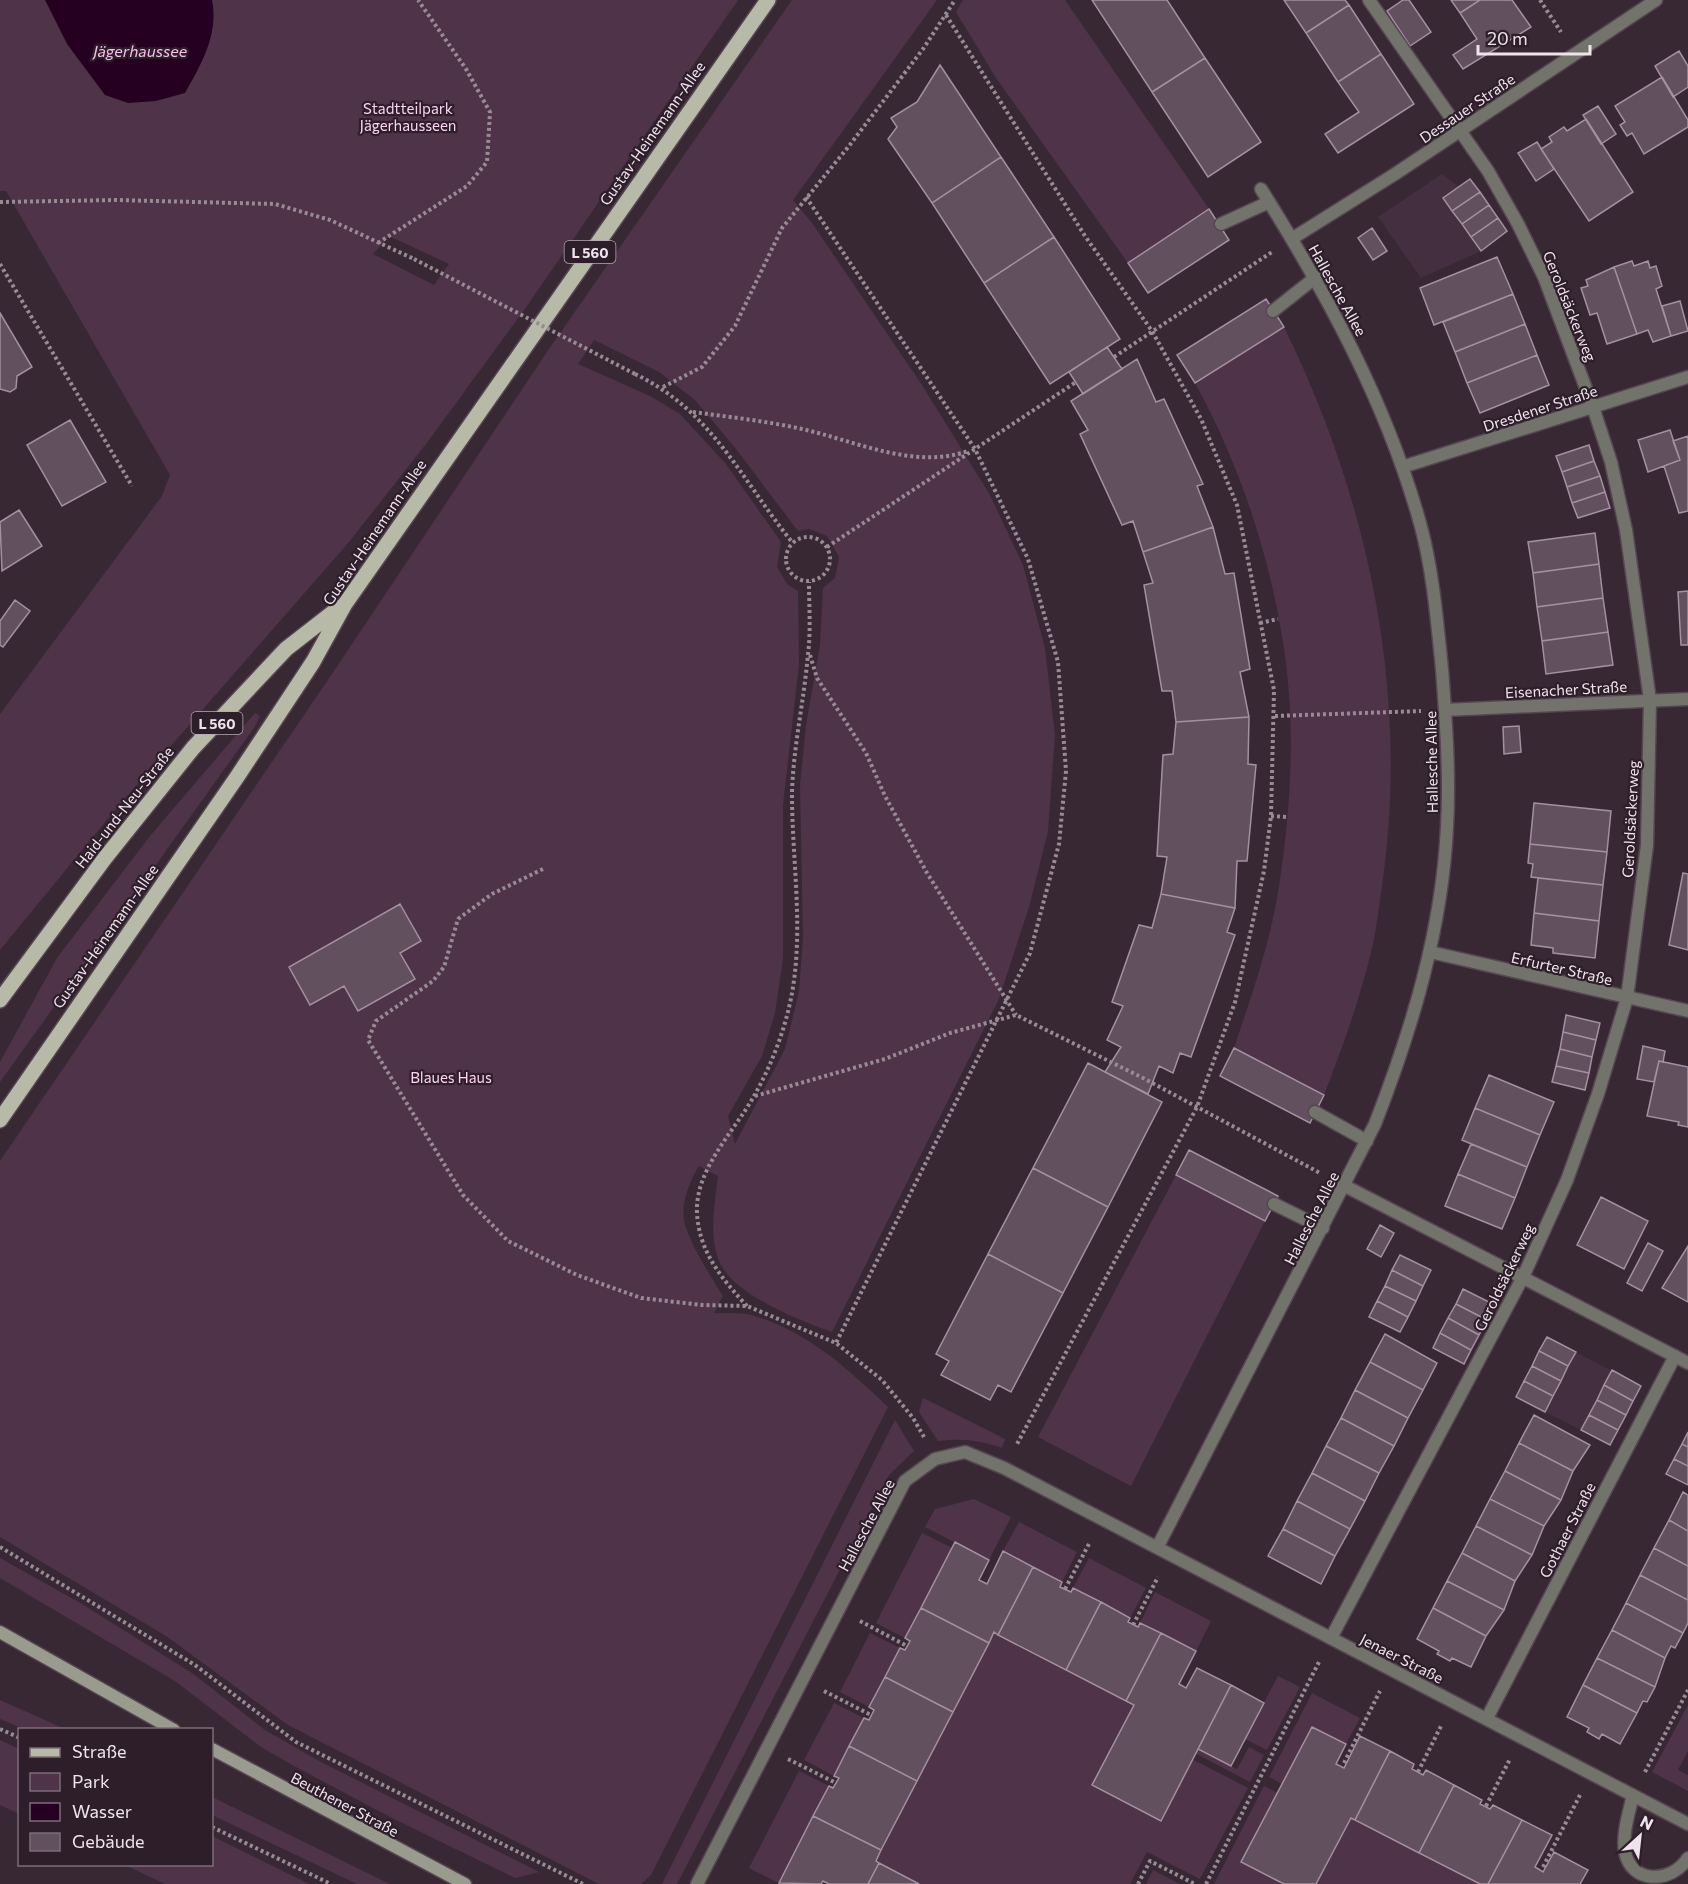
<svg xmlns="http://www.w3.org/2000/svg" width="1688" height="1884" viewBox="0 0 1688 1884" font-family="Commissioner,sans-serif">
<rect width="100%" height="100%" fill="#382834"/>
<path fill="#442f40" d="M1442,174L1459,187L1470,179L1507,231L1481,251L1421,278L1378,217Z
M1547,1337L1641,1386L1610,1445L1516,1397Z"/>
<path fill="#4f3349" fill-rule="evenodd" d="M0,0H738L527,306L426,444L349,542L115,810L0,950V714L162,496L170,475L6,191H0ZM389,236L449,264L434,285L373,254Z
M792,0H937L793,200L812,223L922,385L990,495L1023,565L1045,648L1055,735L1048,831L1029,907L999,999L832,1332C801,1321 734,1295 720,1263C708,1237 715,1204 718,1176L699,1166C690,1180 681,1203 684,1220C688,1241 711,1277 723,1296L714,1313C725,1314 740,1312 751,1315C806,1330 848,1369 888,1407L651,1875L641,1884H599L288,1725L166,1636L0,1537V1161L334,671L549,349ZM594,340L659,372L695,400L736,449L798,531L809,529L827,536L839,557L835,578L823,588L820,645L806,725L800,785L803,937L799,992L785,1049L735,1144L728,1116L762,1056L775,1013L783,959V805L799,665L798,591L788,585L777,567L781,542L726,464L680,414L650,396L578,364Z
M963,0H1065L1209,209L1128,263L996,78L956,12Z
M1284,327C1369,500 1410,694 1382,886C1379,905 1377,925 1373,944C1361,996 1343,1046 1324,1095L1234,1048C1252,994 1271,941 1279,886C1288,828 1293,767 1290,708C1284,599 1248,479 1195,383Z
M255,713L260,716L254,728L0,1082V1062L57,958L150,836Z
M1176,1175L1265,1221L1131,1486L1038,1437Z
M923,1398L1005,1439L1002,1448C980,1440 961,1438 938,1441L919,1412Z
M895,1420L914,1451L889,1475L677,1884H662Z
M974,1499L1011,1517L989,1560L925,1527L935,1509Z
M1019,1522L1077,1552L1062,1582L1003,1551Z
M922,1533L952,1548L905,1638L876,1623Z
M0,1558L82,1604L192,1673L265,1730L321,1762L539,1872L515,1878L392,1818L294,1766L261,1747L175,1681L0,1578Z
M1089,1558L1146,1588L1130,1618L1073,1588Z
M1155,1592L1211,1621L1196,1651L1140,1623Z
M994,1632L1134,1705L1192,1759L1248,1788L1200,1879L1147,1852L1130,1884H919L876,1861Z
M870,1633L900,1648L869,1707L840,1692Z
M1278,1676L1300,1687L1267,1750L1245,1739Z
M1312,1693L1360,1718L1346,1744L1312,1727L1282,1784L1269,1777Z
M0,1700L65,1729H24L0,1719Z
M834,1703L864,1718L834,1776L804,1760Z
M1688,1705V1751L1678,1770L1688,1775V1791L1652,1772Z
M0,1740L19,1749V1814L0,1805Z
M1249,1747L1264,1755L1250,1782L1195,1753L1198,1749L1237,1769Z
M799,1771L829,1786L779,1883L749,1868Z
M1264,1786L1278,1793L1242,1862L1284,1884H1214Z
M212,1797L390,1884H357L212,1815Z
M1351,1818L1480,1884H1316Z
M212,1836L309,1884H165L125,1865L212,1864Z
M1153,1870L1180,1884H1146Z"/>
<path fill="#250020" d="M45,0H212C219,34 201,65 185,93L156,101L128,103L105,95L67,44Z"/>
<path fill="#62505e" stroke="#a490a0" stroke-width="1.5" d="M1092,0H1167L1205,58L1152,92Z
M1284,0H1345L1349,5L1306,33Z
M1403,0H1409L1431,32L1410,46L1387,11Z
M1451,0H1480L1460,13Z
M1480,0H1512L1531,27L1463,69L1453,55L1477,39L1460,13Z
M1349,5L1381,54L1338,82L1306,33Z
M1679,51L1688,66V87L1673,97L1655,66Z
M1381,54L1414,104L1338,153L1325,134L1359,112L1338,82Z
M1205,58L1261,142L1208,177L1152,92Z
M940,65L1001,157L932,203L888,139L897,127L891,118L917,102Z
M1662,77L1688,120V127L1644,154L1632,133L1627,136L1620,125L1625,122L1615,106Z
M1598,106L1616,134L1601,144L1583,115Z
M1586,119L1633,192L1589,221L1541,149L1552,142L1549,137L1564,127L1567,131Z
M1537,142L1554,169L1536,181L1518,153Z
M1001,157L1054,237L984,283L932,203Z
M1470,179L1480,192L1452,211L1443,198Z
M1480,192L1489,205L1462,224L1452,211Z
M1489,205L1498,218L1471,237L1462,224Z
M1209,209L1229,240L1148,293L1128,263Z
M1498,218L1507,231L1481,251L1471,237Z
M1372,228L1387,251L1373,260L1358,238Z
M1054,237L1120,339L1050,384L984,283Z
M1497,257L1513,294L1434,325L1420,288Z
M1632,261L1634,266L1648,261L1650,268L1656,266L1662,286L1656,289L1671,336L1653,342L1648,330L1637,334L1614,267Z
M1614,267L1637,334L1607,344L1597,313L1590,315L1581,288L1588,286L1586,280Z
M1513,294L1525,324L1455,352L1443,322Z
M1266,299L1284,327L1195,383L1177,355Z
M1680,301L1688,331L1671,336L1662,306Z
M0,313L32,367L17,376L16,388L10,392L0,389Z
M1525,324L1537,355L1467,383L1455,352Z
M1107,347L1122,369L1083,394L1069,372Z
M1537,355L1549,385L1480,413L1467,383Z
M1137,359L1156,402L1164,399L1203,484L1197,486L1213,527L1143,552L1133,521L1122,525L1080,434L1088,430L1071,401Z
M70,420L106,482L62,506L27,445Z
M1670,430L1680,460L1648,472L1638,440Z
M1688,436V511L1679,513L1664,466L1680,460L1673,441Z
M1589,445L1594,461L1562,472L1556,456Z
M1594,461L1600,476L1567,487L1562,472Z
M1600,476L1605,492L1572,503L1567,487Z
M1605,492L1610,508L1578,518L1572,503Z
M19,510L42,546L2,571L0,522Z
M1213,527L1225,574L1234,573L1250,669L1240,672L1249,717L1176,722L1172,691H1162L1144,585L1153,583L1143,552Z
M1595,533L1599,564L1533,573L1528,542Z
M1599,564L1603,598L1537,607L1533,573Z
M1688,591V645H1681L1678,592Z
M1603,598L1608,632L1542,641L1537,607Z
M15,600L30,611L3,647L0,645V621Z
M1608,632L1613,665L1546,674L1542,641Z
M1249,717L1248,764L1256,765L1247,861H1237L1235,908L1161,894L1167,857L1157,856L1163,755L1173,754L1176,722Z
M1519,726L1521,752L1504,754L1503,727Z
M1534,803L1611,811L1607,852L1530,844Z
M1530,844L1607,852L1603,885L1531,877L1533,864L1528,863Z
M1683,873L1688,874V950L1669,945Z
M1538,878L1603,885L1599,921L1534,913Z
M1161,894L1235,908L1227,932L1235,935L1191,1057L1180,1053L1173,1073L1159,1066L1148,1094L1105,1072L1121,1047L1107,1040L1123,1006L1112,1002L1139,925L1152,928Z
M400,904L421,941L400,953L415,979L358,1011L344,986L310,1005L289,967Z
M1534,913L1599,921L1595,958L1553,953V948L1531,945Z
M1566,1015L1600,1023L1596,1040L1563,1032Z
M1563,1032L1596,1040L1592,1057L1560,1049Z
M1643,1046L1665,1051L1663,1062L1659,1061L1654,1082L1637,1079Z
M1234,1048L1324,1095L1310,1123L1220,1076Z
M1560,1049L1592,1057L1589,1073L1556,1066Z
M1659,1061L1688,1067V1127L1678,1125L1679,1122L1647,1116Z
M1088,1063L1162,1102L1108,1207L1033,1168Z
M1556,1066L1589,1073L1585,1090L1552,1082Z
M1489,1075L1554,1102L1540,1135L1475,1108Z
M1475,1108L1540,1135L1527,1167L1462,1140Z
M1471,1144L1527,1167L1515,1198L1458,1174Z
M1189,1150L1278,1196L1265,1221L1176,1175Z
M1033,1168L1108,1207L1063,1293L988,1254Z
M1458,1174L1515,1198L1502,1229L1445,1206Z
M1601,1197L1648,1221L1624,1269L1577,1245Z
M1380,1225L1394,1233L1381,1257L1367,1249Z
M1648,1243L1663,1251L1642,1291L1627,1283Z
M1688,1246V1302L1662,1288Z
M988,1254L1063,1293L1011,1392L998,1385L990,1400L941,1375L949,1361L936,1354Z
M1400,1255L1431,1270L1423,1286L1392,1270Z
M1392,1270L1423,1286L1416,1301L1385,1286Z
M1385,1286L1416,1301L1408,1317L1377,1301Z
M1463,1289L1495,1305L1487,1320L1456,1304Z
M1377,1301L1408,1317L1400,1332L1369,1317Z
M1456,1304L1487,1320L1479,1335L1448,1318Z
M1448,1318L1479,1335L1471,1350L1440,1333Z
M1440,1333L1471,1350L1464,1364L1433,1348Z
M1385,1334L1437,1363L1423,1390L1370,1362Z
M1547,1337L1576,1352L1568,1366L1539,1351Z
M1539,1351L1568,1366L1561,1381L1532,1366Z
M1370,1362L1423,1390L1408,1418L1355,1390Z
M1532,1366L1561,1381L1553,1396L1524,1381Z
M1612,1370L1641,1386L1633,1401L1604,1385Z
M1524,1381L1553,1396L1545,1412L1516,1397Z
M1604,1385L1633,1401L1626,1415L1597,1400Z
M1355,1390L1408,1418L1394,1446L1341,1418Z
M1597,1400L1626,1415L1618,1430L1589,1415Z
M1534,1415L1590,1445L1573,1471L1519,1443Z
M1589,1415L1618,1430L1610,1445L1581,1430Z
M1341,1418L1394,1446L1379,1473L1326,1446Z
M1688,1432V1447L1682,1444Z
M1519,1443L1573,1471L1561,1500L1505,1471Z
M1682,1444L1688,1447V1466L1674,1459Z
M1326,1446L1379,1473L1365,1501L1312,1473Z
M1674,1459L1688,1466V1485L1666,1474Z
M1505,1471L1561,1500L1544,1526L1490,1499Z
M1312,1473L1365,1501L1350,1529L1297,1501Z
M1683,1492L1688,1495V1531L1669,1520Z
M1490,1499L1544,1526L1532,1555L1476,1526Z
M1297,1501L1350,1529L1335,1556L1283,1529Z
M1669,1520L1688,1531V1566L1654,1548Z
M1476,1526L1532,1555L1515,1581L1462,1553Z
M1283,1529L1335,1556L1321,1584L1268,1556Z
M955,1542L989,1560L979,1580L987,1584L1003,1551L1033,1567L998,1635L994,1632L989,1643L921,1608Z
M1654,1548L1688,1566V1600L1640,1575Z
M1462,1553L1515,1581L1504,1610L1447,1581Z
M1033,1567L1062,1582L1060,1587L1071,1592L1073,1588L1101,1602L1066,1670L998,1635Z
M1640,1575L1688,1600V1623L1683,1633L1626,1603Z
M1447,1581L1504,1610L1486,1636L1433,1608Z
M1101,1602L1130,1618L1128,1622L1138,1627L1140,1623L1161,1633L1126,1701L1066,1670Z
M1626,1603L1683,1633L1675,1648L1671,1646L1665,1658L1612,1630Z
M921,1608L989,1643L953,1712L885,1677L900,1648L905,1650L910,1641L905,1638Z
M1433,1608L1486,1636L1471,1667L1452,1658L1450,1661L1437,1654L1439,1651L1417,1639Z
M1612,1630L1665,1658L1655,1687L1597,1658Z
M1161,1633L1196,1651L1179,1684L1186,1688L1197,1668L1231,1685L1161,1821L1092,1785L1134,1705L1126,1701Z
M1597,1658L1655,1687L1647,1702L1643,1701L1637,1713L1583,1685Z
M885,1677L953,1712L917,1781L849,1746L864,1718L869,1720L874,1710L869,1707Z
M1231,1685L1264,1703L1231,1766L1198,1749Z
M1583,1685L1637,1713L1620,1744L1602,1734L1599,1739L1587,1732L1589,1728L1567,1717Z
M1312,1727L1346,1744L1336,1764L1344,1768L1360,1736L1390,1751L1355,1820L1351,1818L1316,1884H1284L1241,1862Z
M849,1746L917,1781L881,1850L813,1816L829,1786L833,1788L839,1778L834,1776Z
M1390,1751L1414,1764L1412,1769L1423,1775L1426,1770L1454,1785L1419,1853L1355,1820Z
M1454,1785L1482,1800L1480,1804L1490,1809L1493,1805L1522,1820L1488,1884H1480L1419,1853Z
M813,1816L881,1850L876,1861L879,1863L868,1884H829L823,1881L821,1884L779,1883Z
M1522,1820L1552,1835L1535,1867L1543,1872L1554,1852L1588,1870L1580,1884H1488Z
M879,1863L919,1884H868Z"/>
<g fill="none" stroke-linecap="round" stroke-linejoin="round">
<g stroke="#554651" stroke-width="15">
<path id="service" d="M1221,224L1269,202
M1273,311L1316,277
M1315,1112L1367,1141
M1274,1204L1323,1228
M1331,1638L1523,1277L1567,1180L1598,1094L1627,998L1647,845L1649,750L1650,700L1626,530L1611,462L1593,407L1544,277L1518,224L1488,171L1369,0
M1487,1718L1675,1356"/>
</g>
<g stroke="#554651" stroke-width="15">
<path id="minor" d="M1293,238L1395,174L1656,0
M1402,467L1688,377
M1445,710L1688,699
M1430,952L1688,1011
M1345,1186L1688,1363
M1158,1546L1375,1124C1412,1029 1442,930 1447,827C1450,775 1446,722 1442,669C1437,621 1433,570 1420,523C1386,402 1327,294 1261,189
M1633,1795C1629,1813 1622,1833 1625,1852C1631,1884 1671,1884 1688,1858
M697,1884L905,1481L935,1459L965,1452L1004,1468L1688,1824"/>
</g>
<g stroke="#554651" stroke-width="15">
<path id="secondary" d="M0,1632L174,1730
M212,1749L465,1884"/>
</g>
<g stroke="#554651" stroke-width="18">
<path id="primary" d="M0,1000L105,858L193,748L286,649L340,607
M0,1120L237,777L313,662L345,604L768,0"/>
</g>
<path stroke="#988b94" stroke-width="4" stroke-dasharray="3 3" stroke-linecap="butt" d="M1540,0L1561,32
M946,15L1085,236L1152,331L1201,419L1237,505L1274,690L1271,816L1264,871L1235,1002L1197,1107L1016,1446
M806,197L975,449L1028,559L1058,662L1066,771L1059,844L1030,953L836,1343
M0,202L116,200L275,204L330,220L414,259
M378,243L467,186L487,162L490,112L466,69L418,0
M0,264L132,486
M1114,357L1272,252
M635,374C712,411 741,479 792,542
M663,387L702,367L735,326L782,228L849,146L923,49L955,0
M693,412C729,417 766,421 802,429C856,441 914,470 968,451
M786 559a22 22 0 1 1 44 0a22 22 0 1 1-44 0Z
M827,547L1076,382
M1260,623L1278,619
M810,655L817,678L866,753L885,796L927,873L1016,1015
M1275,716L1421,711
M1271,816L1287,817
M543,869L492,894L458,919L444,967L433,981L376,1021L368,1040L463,1195L508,1241L577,1275L641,1298L702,1305L747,1306L836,1343L882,1380L913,1418L924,1437
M755,1096L885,1059L950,1033L1016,1015L1143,1078L1320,1173
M747,1306C722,1279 699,1252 697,1213C695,1169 734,1132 754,1096C770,1068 783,1035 790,1003C805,935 792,863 792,794C793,748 804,701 808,654C811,631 809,606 809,582
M0,1547L195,1665L296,1742L583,1884
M1065,1589L1090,1542
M860,1621L907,1646
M1133,1625L1158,1577
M824,1691L871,1715
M0,1729L20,1738
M788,1759L836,1783
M1344,1763L1380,1691
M1418,1772L1442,1724
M1645,1772L1688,1690
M1486,1806L1510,1759
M212,1827L331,1884
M1543,1867L1580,1795
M1138,1884L1150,1861L1195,1884
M1206,1884L1320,1660"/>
<use href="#service" stroke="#72746b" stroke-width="12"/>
<use href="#minor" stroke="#72746b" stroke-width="12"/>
<use href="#secondary" stroke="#999c8c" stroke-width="12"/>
<use href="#primary" stroke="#b7baa7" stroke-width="15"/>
<path stroke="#988b94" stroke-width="4" stroke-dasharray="3 3" stroke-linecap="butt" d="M414,259L635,374"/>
</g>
<g text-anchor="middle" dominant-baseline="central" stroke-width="4.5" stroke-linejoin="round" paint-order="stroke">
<g fill="#2d1e2a" stroke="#b5a9b2" stroke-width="1.5">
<rect x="564.5" y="241" width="51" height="22" rx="4.5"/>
<rect x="191.5" y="712" width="51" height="22" rx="4.5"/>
</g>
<g font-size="14" font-weight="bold" fill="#efe4ec">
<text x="590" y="252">L 560</text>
<text x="217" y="723">L 560</text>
</g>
<g font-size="15" fill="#fdd2f4" stroke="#2d1e2a">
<text x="408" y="108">Stadtteilpark<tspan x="408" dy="17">Jägerhausseen</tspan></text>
<text x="451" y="1077">Blaues Haus</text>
</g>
<g font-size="15" fill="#efe4ec" stroke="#2d1e2a">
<text transform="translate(1467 108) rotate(-34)">Dessauer Straße</text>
<text transform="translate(652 133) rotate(-55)">Gustav-Heinemann-Allee</text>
<text transform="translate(1338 290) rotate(61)">Hallesche Allee</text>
<text transform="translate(1570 306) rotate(68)">Geroldsäckerweg</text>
<text transform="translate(1540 408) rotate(-18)">Dresdener Straße</text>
<text transform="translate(374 532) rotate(-56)">Gustav-Heinemann-Allee</text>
<text transform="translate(1566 689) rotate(-3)">Eisenacher Straße</text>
<text transform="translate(1431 762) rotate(-91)">Hallesche Allee</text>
<text transform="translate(124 807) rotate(-52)">Haid-und-Neu-Straße</text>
<text transform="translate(1630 819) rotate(-87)">Geroldsäckerweg</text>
<text transform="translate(105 936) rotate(-55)">Gustav-Heinemann-Allee</text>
<text transform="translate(1562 968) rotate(13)">Erfurter Straße</text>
<text transform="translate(1311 1218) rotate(-63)">Hallesche Allee</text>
<text transform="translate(1504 1277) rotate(-64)">Geroldsäckerweg</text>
<text transform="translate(866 1525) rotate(-62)">Hallesche Allee</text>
<text transform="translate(1567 1530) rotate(-63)">Gothaer Straße</text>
<text transform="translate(1402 1658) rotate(27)">Jenaer Straße</text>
<text transform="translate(345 1804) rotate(28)">Beuthener Straße</text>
</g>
<g font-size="16" font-style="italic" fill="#f8bfec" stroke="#2d1e2a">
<text x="140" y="50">Jägerhaussee</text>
</g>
</g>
<rect x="18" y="1728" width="195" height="138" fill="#2d1e2a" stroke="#7b6d78" stroke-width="1.5"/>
<rect x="30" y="1748" width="30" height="9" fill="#b7baa7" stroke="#7b6d78" stroke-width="1.5"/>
<text x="72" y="1758" font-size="18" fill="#efe4ec">Straße</text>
<rect x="30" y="1773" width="30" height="18" fill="#4f3349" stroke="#7b6d78" stroke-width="1.5"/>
<text x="72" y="1788" font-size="18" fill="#efe4ec">Park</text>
<rect x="30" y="1803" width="30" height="18" fill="#250020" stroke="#7b6d78" stroke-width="1.5"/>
<text x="72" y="1818" font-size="18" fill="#efe4ec">Wasser</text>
<rect x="30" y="1833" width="30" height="18" fill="#62505e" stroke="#7b6d78" stroke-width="1.5"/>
<text x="72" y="1848" font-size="18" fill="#efe4ec">Gebäude</text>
<g transform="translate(1640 1836) rotate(27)" stroke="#2d1e2a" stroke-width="4.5" paint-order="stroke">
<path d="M0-4.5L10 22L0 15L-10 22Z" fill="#efe4ec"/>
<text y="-9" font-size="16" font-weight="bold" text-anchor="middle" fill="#efe4ec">N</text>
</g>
<path d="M1478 45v9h112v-9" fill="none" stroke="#efe4ec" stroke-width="3"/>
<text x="1487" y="45" font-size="18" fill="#efe4ec" stroke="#2d1e2a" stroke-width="4.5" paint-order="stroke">20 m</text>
</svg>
